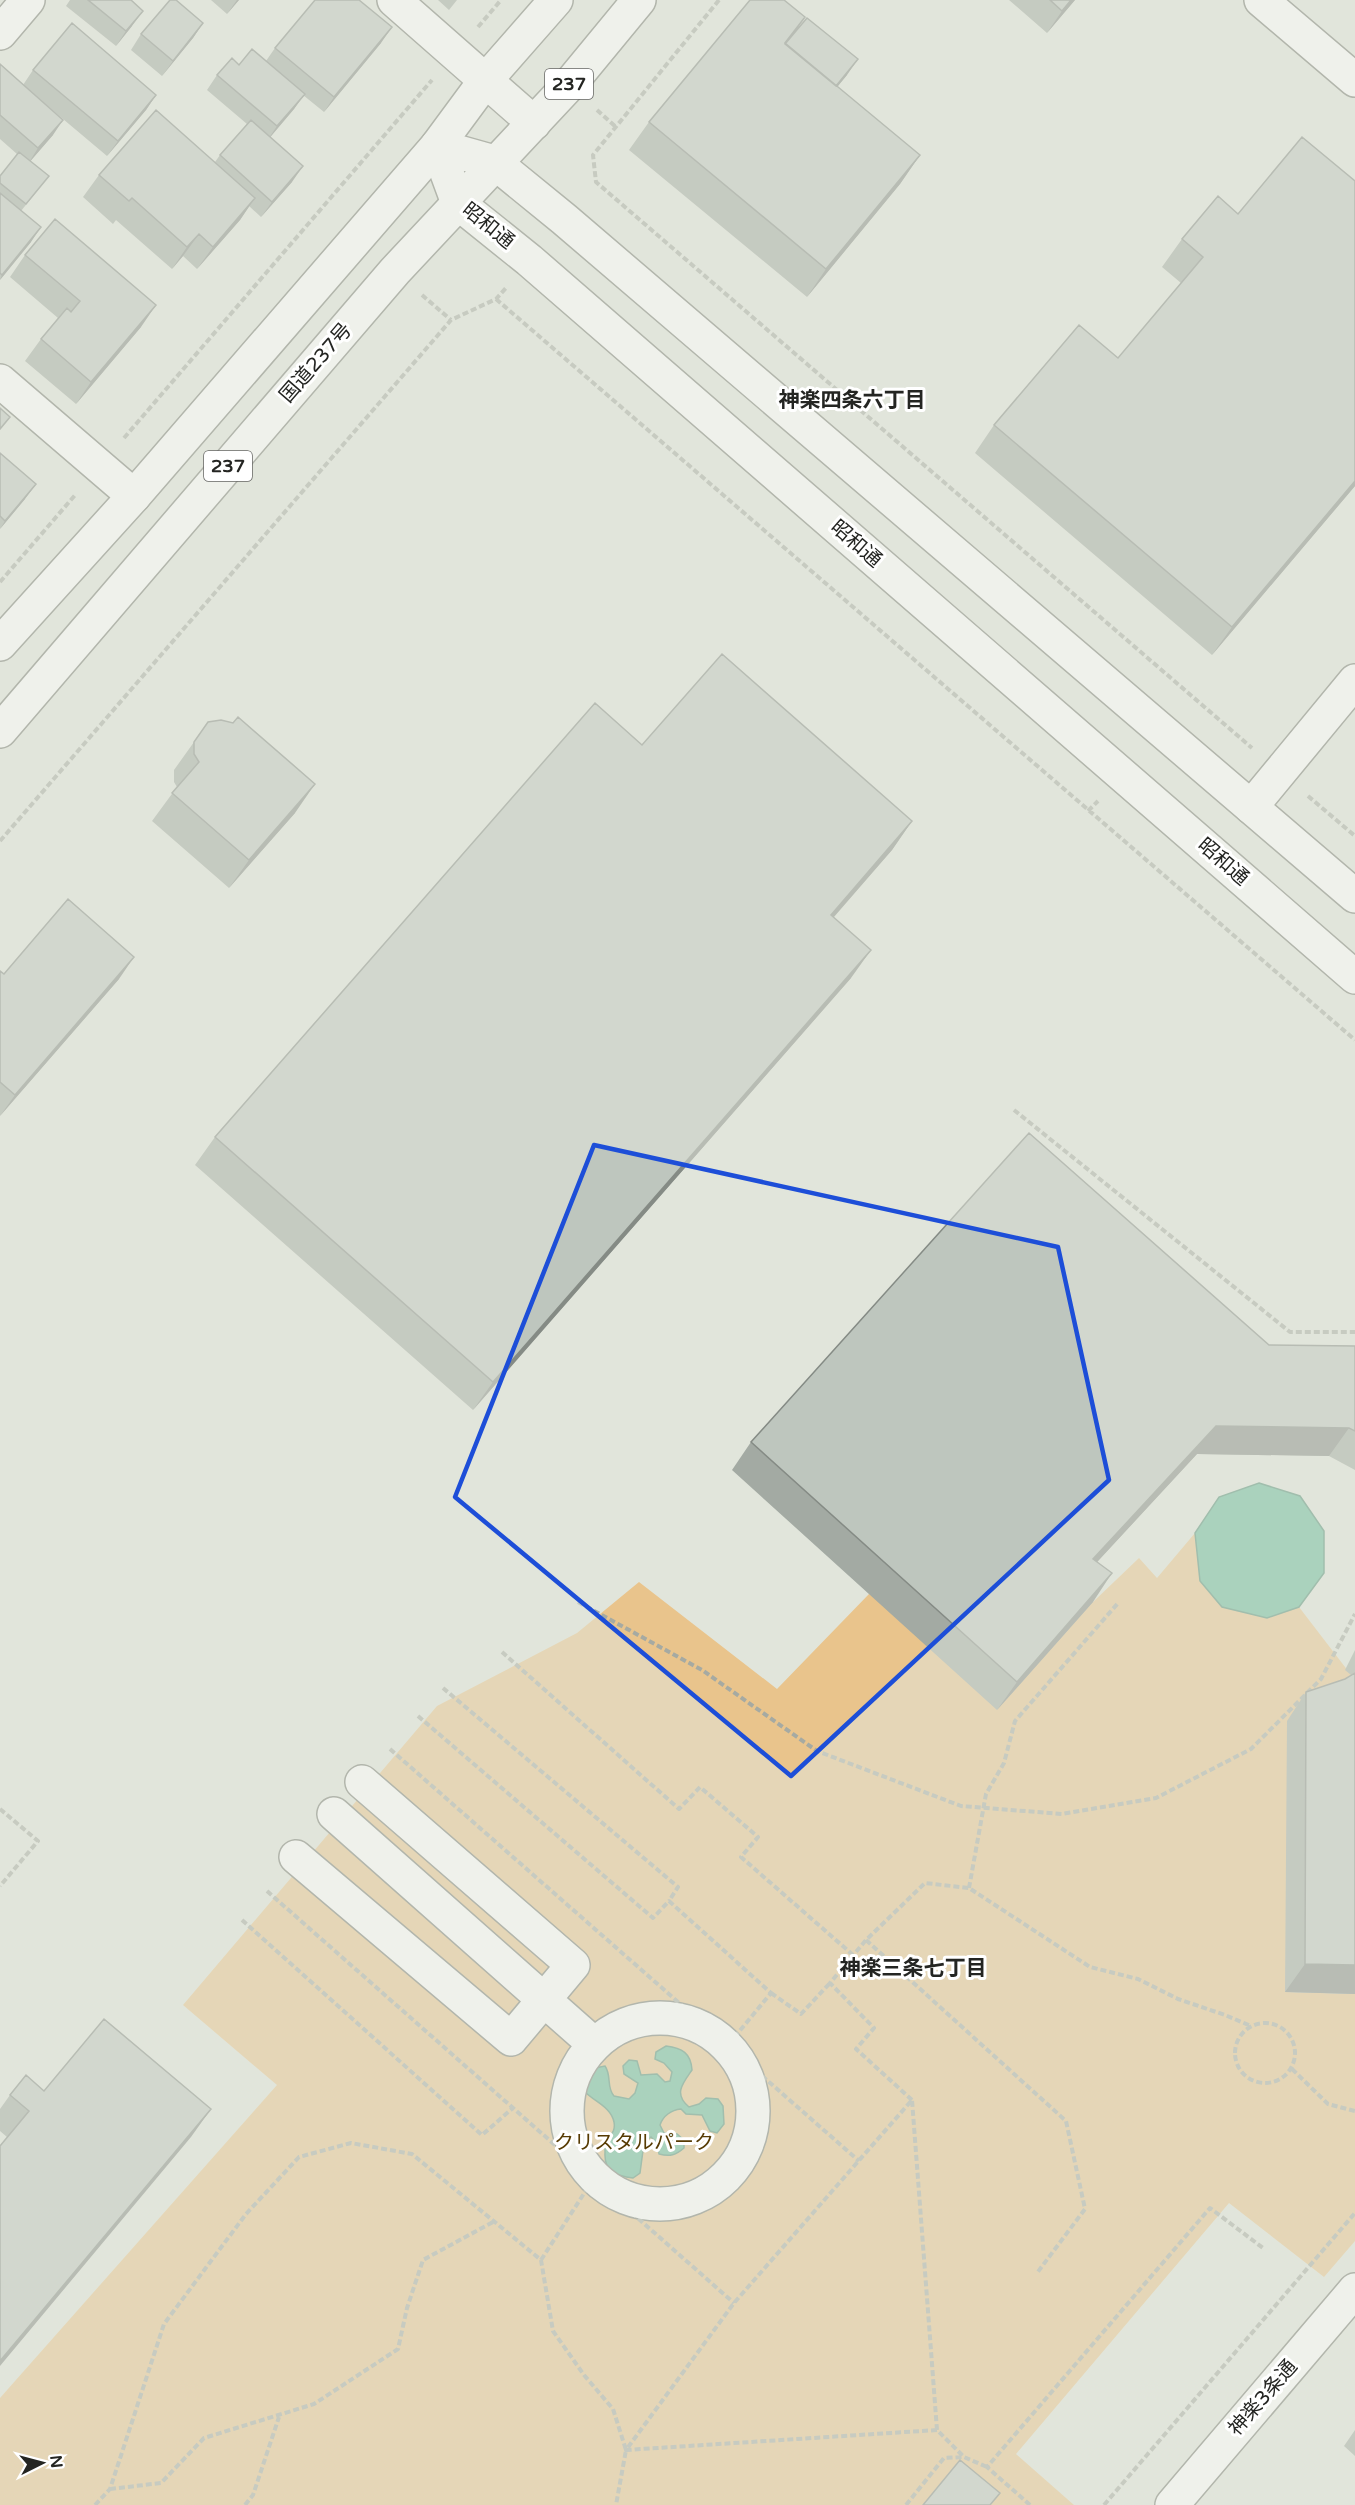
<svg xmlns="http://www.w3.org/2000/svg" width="1355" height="2505" viewBox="0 0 1355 2505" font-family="'Varela Round','Noto Sans JP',sans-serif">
<rect width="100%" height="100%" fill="#e1e5db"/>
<path fill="#e9c48c" d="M1195,1533L1200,1581L1267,1618L1299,1607L1355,1680L1285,1992L1355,1994V2241L1324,2277L1229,2203L1016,2454L1074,2505H0V2398L277,2085L183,2005L437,1706L577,1633L639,1582L777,1689L869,1594L1093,1602L1139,1558L1157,1578Z"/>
<path fill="#66bb9a" stroke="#528e76" stroke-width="1.5" d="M1259,1483L1300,1496L1324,1531V1573L1299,1607L1267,1618L1222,1607L1200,1581L1195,1533L1219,1497Z
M666,2046C682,2048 691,2053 692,2070C683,2083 673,2094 689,2107L699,2104L706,2098L718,2099L723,2106L724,2124L717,2133L710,2131L702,2115L686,2114L681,2109C671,2110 663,2116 660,2125L664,2133L677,2134L684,2140V2148C676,2155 670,2157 659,2154L657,2143L651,2137L644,2143L640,2173L633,2178C617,2176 604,2172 605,2153C605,2152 605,2145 605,2144C609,2135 616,2133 614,2122C611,2107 595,2102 585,2092L587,2077L595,2068L605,2066C612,2076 606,2087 614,2096L629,2099L635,2093L638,2083L624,2074L623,2066L629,2060L637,2061L641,2075L657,2074L665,2082L670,2081L672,2072L664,2063L655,2059L656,2052Z"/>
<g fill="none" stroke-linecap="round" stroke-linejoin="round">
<g stroke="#797c74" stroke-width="36">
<path id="street" d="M394,0L534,123
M1261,0L1355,80
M0,33L28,0
M0,381L134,496
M1251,807L1355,681
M334,1814L594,2044
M296,1857L511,2039L573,1965L362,1782
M567 2111a93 93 0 1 1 186 0a93 93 0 1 1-186 0Z"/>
</g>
<g stroke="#797c74" stroke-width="36">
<path id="secondary" d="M437,146L458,203L529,260L1355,977
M437,146L494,162L564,219L1355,896
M1172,2505L1355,2290"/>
</g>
<g stroke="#797c74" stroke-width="36">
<path id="highway" d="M0,644L134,496L437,146L485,81L556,0
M0,731L395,271L569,85L639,0"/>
</g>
<path stroke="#a6aaa2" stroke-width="4" stroke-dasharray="6 3" stroke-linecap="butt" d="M719,0L593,155L596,182L1252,748
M478,27L501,0
M597,110L617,128
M422,295L451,320
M496,299L1355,1040
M124,438L432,80
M0,582L76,494
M1308,796L1355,836
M1088,811L1098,801
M0,841L451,320L496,299L506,288
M1014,1110L1290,1332H1355
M578,1602L702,1670L817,1751L961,1806L1062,1814L1156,1798L1251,1749L1321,1679L1355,1614
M502,1652L679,1809L700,1787L758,1837L741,1857L853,1955
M443,1688L678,1887L669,1901
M418,1716L653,1918L669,1901L771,1993L728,2045
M390,1749L859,2161
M0,1809L38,1841L0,1886
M969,1888L986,1794L1004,1763L1015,1721L1119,1602
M267,1891L734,2303
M242,1920L482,2135L514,2107
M866,1940L1066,2121L1085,2209L1037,2273
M771,1993L801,2014L830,1983
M1235 2053a30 30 0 1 1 60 0a30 30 0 1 1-60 0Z
M1292,2069L1328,2104L1355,2111
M912,2100L856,2049L874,2028L830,1983L866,1940L925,1883L969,1888L1090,1967L1138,1979L1178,1999L1225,2015L1251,2026
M541,2260L594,2178
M937,2430L626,2450L734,2303L912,2100L937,2430L964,2457
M110,2489L161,2483L204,2438L314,2404L398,2349L407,2308L423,2260L493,2222
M95,2505L110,2489L164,2324L246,2214L299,2157L351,2143L412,2154L541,2260L553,2331L584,2375L613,2409L626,2450L616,2505
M245,2505L253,2495L279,2417
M906,2505L944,2458L964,2457L987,2467
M1030,2505L987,2467L1210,2208L1263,2248
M1104,2505L1355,2213"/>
<use href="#street" stroke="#fff" stroke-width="33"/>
<use href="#secondary" stroke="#fff" stroke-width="33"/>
<use href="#highway" stroke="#fff" stroke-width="33"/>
</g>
<path fill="#a3aaa3" d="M70,0H132V26L116,46L66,6Z
M211,0H239L227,14Z
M438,0H457L449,10Z
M1009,0H1075L1047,33Z
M203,23L193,38L162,76L131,50L141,34Z
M794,33L847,75L837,87L920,155L900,184L807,297L629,150L649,122Z
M381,43L324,112L303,95L294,109L270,137L292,182L261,217L249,206L240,220L197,269L183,256L172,269L116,220L113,224L83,197L99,175L215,162L220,155L247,124L207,90L217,75L239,65L266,61L275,48Z
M0,64L23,85L33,70L156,95L146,110L107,156L44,103L53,135L30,161L49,176L21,211L31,242L0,280V176L17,154L0,139Z
M1218,196L1355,486L1212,655L975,453L994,425L1118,358L1181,283L1162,267L1182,239Z
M25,255L141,327L76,404L25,361L41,339L58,318L10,277Z
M0,453L25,499L0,529Z
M194,742L295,813L229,888L152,821L177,787L174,782V770Z
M642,745L912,821L892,850L834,917L851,978L473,1410L195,1165L215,1137Z
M0,971L4,974L119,979L0,1116Z
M1269,1345L1355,1346V1470L1329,1456L1197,1454L1097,1562L1093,1602L997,1710L732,1470L751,1442Z
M1355,1650V1994L1285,1992L1287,1721L1306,1692L1345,1679L1351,1675L1345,1670Z
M44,2091L191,2137H7L0,2131V2109L10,2095Z
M1355,2430V2456L1344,2446Z"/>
<path fill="#858b85" d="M237,0H239L227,14Z
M1071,0H1075L1047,33L1062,11Z
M143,11L132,26L116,46L126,31Z
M203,23L193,38L162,76L173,61Z
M392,27L381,43L324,112L334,97Z
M858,59L847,75L815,114L826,98Z
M305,94L294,109L267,141L277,126Z
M156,95L146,110L107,156L118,141Z
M63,120L53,135L28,164L38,148Z
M920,155L900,184L807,297L826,269Z
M303,166L292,182L261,217L272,202Z
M255,198L240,220L197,269L213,247Z
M41,227L31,242L0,280L2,275Z
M199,234L183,256L172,269L187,247Z
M156,305L141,327L76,404L91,382Z
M1355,481V486L1212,655L1232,627Z
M36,484L25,499L0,529L5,521Z
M315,784L295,813L229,888L249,860Z
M912,821L892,850L811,943L831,915Z
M871,950L851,978L473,1410L493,1382Z
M134,957L119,979L0,1116L15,1095Z
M1216,1426L1349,1428L1329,1456L1197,1454L1074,1587L1093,1559Z
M1112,1573L1093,1602L997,1710L1017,1682Z
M1305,1964L1355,1965V1994L1285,1992Z
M211,2109L191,2137L0,2366V2361Z"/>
<path fill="#bec6be" stroke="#858b85" stroke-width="1.5" d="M88,0H131L143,11L126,31Z
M170,0H176L203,23L173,61L141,34Z
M315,0H359L392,27L334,97L275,48Z
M750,0H784L805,17L785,43L920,155L826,269L649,122Z
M1050,0H1071L1062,11Z
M807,18L858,59L836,86L785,44Z
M72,23L156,95L118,141L33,70Z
M252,49L305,94L277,126L217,75L232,58L239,65Z
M0,64L63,120L38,148L0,115Z
M156,110L255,198L213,247L199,234L187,247L132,198L129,201L99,175Z
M251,120L303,166L272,202L220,155Z
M1302,137L1355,181V481L1232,627L994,425L1079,325L1118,358L1203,257L1182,239L1218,196L1238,214Z
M19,152L49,176L26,204L0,183V176Z
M0,193L41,227L2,275L0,273Z
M55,219L156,305L91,382L41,339L67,308L71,312L80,301L25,255Z
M0,408L10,417L0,429Z
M0,453L36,484L5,521L0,516Z
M722,654L912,821L831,915L871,950L493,1382L215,1137L595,703L642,745Z
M238,717L315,784L249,860L172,793L199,762L194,754V742L208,722L221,720L233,723Z
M68,899L134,957L15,1095L0,1082V971L4,974Z
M1029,1133L1269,1345L1355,1346V1431L1349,1428L1216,1426L1093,1559L1112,1573L1017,1682L751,1442Z
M1355,1673V1965L1305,1964L1306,1692L1345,1679Z
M104,2019L211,2109L0,2361V2146L29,2111L10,2095L26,2075L44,2091Z
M960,2460L1000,2493L990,2505H923Z"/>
<path d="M0 0H1355V2505H0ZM594,1145L1058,1247L1109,1480L791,1776L455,1497Z" fill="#e1e5db" fill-opacity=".55" fill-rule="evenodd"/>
<path fill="none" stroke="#1d4ed8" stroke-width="4.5" stroke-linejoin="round" d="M594,1145L1058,1247L1109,1480L791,1776L455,1497Z"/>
<g text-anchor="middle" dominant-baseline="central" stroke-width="6" stroke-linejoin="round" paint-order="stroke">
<g fill="#fff" stroke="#666664" stroke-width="1.5">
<rect x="545" y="69" width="48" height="30" rx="4.5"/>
<rect x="204" y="451" width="48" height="30" rx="4.5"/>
</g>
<g font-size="18" font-weight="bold" fill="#242522">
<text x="569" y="84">237</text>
<text x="228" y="466">237</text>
</g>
<g font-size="20" fill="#242522" stroke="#fff">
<text transform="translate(488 226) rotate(39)">昭和通</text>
<text transform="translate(316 363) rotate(-49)">国道237号</text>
<text transform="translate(856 544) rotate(41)">昭和通</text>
<text transform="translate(1223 862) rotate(41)">昭和通</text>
<text transform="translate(1263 2398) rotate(-49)">神楽3条通</text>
</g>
<g font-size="20" fill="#573b03" stroke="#fff">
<text x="634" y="2143">クリスタルパーク</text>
</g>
<g font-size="21" font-weight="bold" fill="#242522" stroke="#fff">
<text x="852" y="400">神楽四条六丁目</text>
<text x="913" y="1968">神楽三条七丁目</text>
</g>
</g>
<g transform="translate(42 2463) rotate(84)" stroke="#ffffff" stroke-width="4.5" paint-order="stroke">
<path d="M0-4.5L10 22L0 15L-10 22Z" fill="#242522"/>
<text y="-9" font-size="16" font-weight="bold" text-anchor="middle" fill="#242522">N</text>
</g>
</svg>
